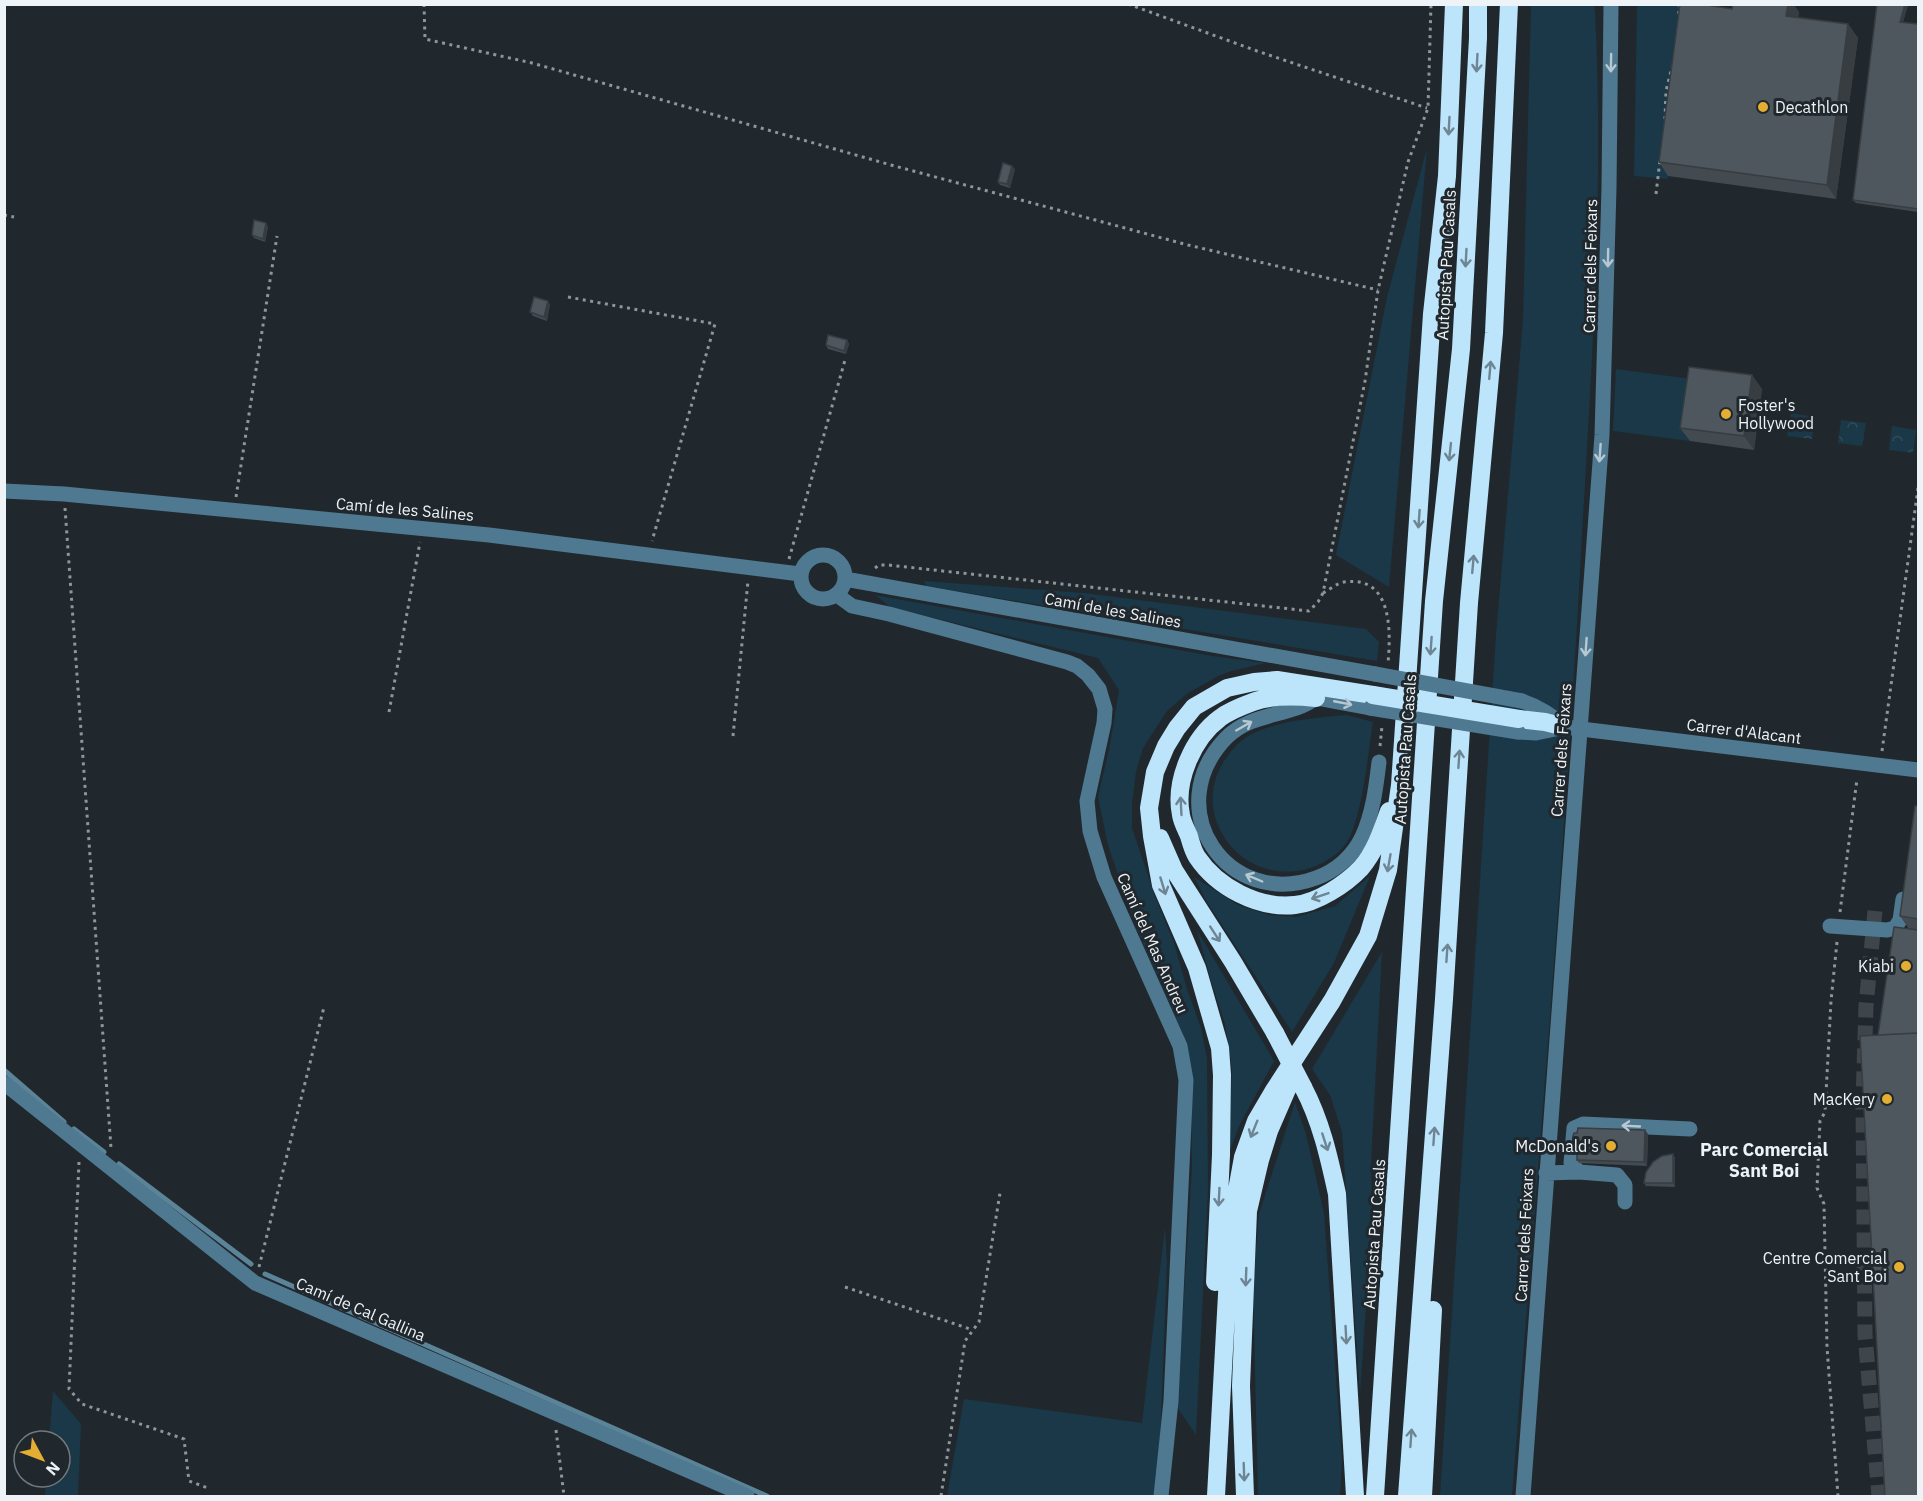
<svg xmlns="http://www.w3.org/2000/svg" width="1923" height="1501" viewBox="0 0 1923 1501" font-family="'IBM Plex Sans',sans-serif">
<defs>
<pattern id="forest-crowns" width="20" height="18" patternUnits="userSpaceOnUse" patternTransform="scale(1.5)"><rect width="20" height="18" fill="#1a3848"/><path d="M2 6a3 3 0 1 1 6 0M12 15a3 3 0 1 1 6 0" fill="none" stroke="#304c5a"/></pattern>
</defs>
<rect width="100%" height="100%" fill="#20282d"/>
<path fill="#1a3848" d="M1531,5H1594L1595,12C1604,186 1592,361 1582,535C1565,856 1537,1176 1512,1496H1440L1496,635L1523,320Z
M1637,5H1691L1668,179L1634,176Z
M1427,148L1389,587L1336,555L1387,297Z
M1616,369L1699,380L1690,441L1613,431Z
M924,581L1084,593L1366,629L1379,642L1377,661L926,586Z
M875,595L1212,656L1266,663L1231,671L1218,676L1188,693L1167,711L1143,748L1136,772L1132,804V828L1156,899L1174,943L1187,989L1201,1028L1207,1059L1208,1191L1196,1435L1177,1407L1192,1168L1191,1066L1183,1034L1136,928L1108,845L1098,797L1110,745L1119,690L1098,658L890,607Z
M1347,715L1373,722C1368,752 1362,823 1345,845C1334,859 1315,868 1298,871C1234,880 1188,809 1227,757C1233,748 1241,740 1250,735C1280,720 1314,718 1347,715Z
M1370,876L1334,963L1292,1032L1207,902L1194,877L1238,905L1269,915L1296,917L1335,906Z
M1197,930L1274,1061L1239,1126L1229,1153L1232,1069L1225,1024L1211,981Z
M1382,952L1371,1164L1372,1218L1360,1394L1342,1132L1330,1095L1312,1069Z
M1295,1102L1306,1134L1324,1213L1342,1460L1340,1496H1258L1253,1285L1259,1214Z
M1165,1227L1167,1264L1158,1496H947L964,1399L1142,1423Z
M53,1391L81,1424L78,1496H45L46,1477H60V1441H49Z"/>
<path fill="url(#forest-crowns)" d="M1791,413L1815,417L1812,439L1787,436Z
M1841,420L1866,423L1862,446L1838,443Z
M1892,426L1916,430L1913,453L1889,450Z"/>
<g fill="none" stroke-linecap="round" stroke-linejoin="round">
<path stroke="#5c8498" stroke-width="5" d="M4,1070L64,1122
M74,1129L104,1152
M119,1164L251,1264
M265,1274L767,1496"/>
<path stroke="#3f464b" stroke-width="15" stroke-dasharray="15 8" stroke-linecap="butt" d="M1875,911L1866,1006L1863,1103L1865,1335L1879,1496"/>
<path stroke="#8f969a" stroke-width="3" stroke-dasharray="3 4.5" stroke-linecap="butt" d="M424,4L425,39L532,63L891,165L1188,245L1378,290
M1128,4L1257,51L1427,108
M1679,14V4
M1665,119L1666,91L1672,67
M1656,194L1660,160
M4,215L14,217
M568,297L715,324L652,541
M236,497L277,236
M65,508L111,1148
M789,559L845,360
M875,568L879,565H888L1309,611L1318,602L1323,593L1365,381L1378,290L1408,162L1428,108L1431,4
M1323,593C1329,590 1337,583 1344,582C1392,575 1391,630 1388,663
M389,712L420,542
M733,736L748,581
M1380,746L1382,726
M1882,751L1918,488
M1840,912L1857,779
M1837,942L1831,1001L1825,1112L1820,1121L1817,1188L1824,1204L1827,1347L1838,1496
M79,1162L69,1389L82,1404L184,1439L189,1481L208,1488
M259,1267L324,1007
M845,1287L973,1330
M556,1430L564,1496
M941,1496L965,1341L979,1322L1000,1193"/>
<path stroke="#4f7990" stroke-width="15" d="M4,491L64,494L489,535L800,574
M801 577a22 22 0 1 1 44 0a22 22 0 1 1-44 0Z
M845,579L1375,674
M837,595L852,606L889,614L1067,662L1077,666L1088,675L1099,689L1105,709L1104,723L1087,801L1090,831L1104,877L1180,1046L1186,1080L1171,1401L1161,1496
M1522,701C1540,707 1551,715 1565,727
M1370,708L1316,698C1289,718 1253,711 1226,738C1158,809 1228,910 1316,878C1336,871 1353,856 1362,837C1373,813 1376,787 1379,762
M1518,732L1536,733L1565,727
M1830,926L1887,930L1895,928L1900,920L1903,899
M4,1083L255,1283L747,1496
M1546,1173L1579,1172
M1625,1202V1185L1617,1175L1579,1172L1571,1163L1574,1128L1583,1124L1690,1129
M1523,1496L1602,435L1609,188L1611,4"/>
<path stroke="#bce4fb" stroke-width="18" d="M1316,698C1296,696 1272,695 1253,702C1242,706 1229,711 1220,718C1193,738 1174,781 1181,815C1182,822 1186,829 1189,836C1191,843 1193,851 1197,857C1217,887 1258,909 1295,905C1317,903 1346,884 1361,868C1375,852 1382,831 1389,811
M1519,719L1545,722L1565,727
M1160,838L1174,870L1233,962L1275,1033
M1303,1087C1321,1121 1329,1157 1337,1194L1355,1496
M1215,1282L1221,1155L1222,1075L1220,1048L1197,968L1161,885L1152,836L1149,808L1155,772L1166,746L1177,728L1194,707L1227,688L1254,682L1277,680L1373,695
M1216,1496L1229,1258L1235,1201L1243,1157L1256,1121L1273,1092L1332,1001L1368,936L1388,870L1400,785L1432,314L1447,176L1454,4
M1245,1496L1241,1386L1248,1211L1260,1160L1269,1131L1292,1078
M1375,1496L1434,601L1461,349L1478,38V4
M1407,1496L1444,999L1469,603L1494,333L1509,4
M1423,1496L1433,1310"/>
<path stroke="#4f7990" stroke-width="15" d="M1375,674L1522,701
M1370,708L1518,732
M1565,727L1918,770"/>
<path stroke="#bce4fb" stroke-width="18" d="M1373,695L1519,719
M1275,1033L1303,1087"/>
</g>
<path fill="#434b50" d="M1733,4H1793L1799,12L1798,18L1848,24L1858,38L1836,199L1668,176L1659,162L1732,9Z
M1877,4L1908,5L1903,22L1918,24V212L1856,203L1853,200Z
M1015,169L1010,188L1000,185L998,182Z
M266,223L268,227L265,242L254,238L252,235Z
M550,304L547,321L533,316L530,312Z
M847,340L849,344L846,354L828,349L826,345Z
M1752,375L1762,389L1754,450L1690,441L1680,428Z
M1918,806V1497L1878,1035L1909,929L1900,916Z
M1648,1134L1647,1166L1579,1163L1577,1160V1152H1575L1573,1148Z
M1675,1157V1187L1646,1186L1644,1183Z"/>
<path fill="#373d41" d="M1788,4H1793L1799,12L1796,30L1786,16Z
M1905,4L1908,5L1902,25L1900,22Z
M1848,24L1858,38L1836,199L1827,185Z
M1012,166L1015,169L1010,188L1007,184Z
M266,223L268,227L265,242L263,239Z
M548,301L550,304L547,321L544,317Z
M847,340L849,344L846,354L844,351Z
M1752,375L1762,389L1754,450L1744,436Z
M1645,1130L1648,1134L1647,1166L1644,1162Z
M1673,1154L1675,1157V1187L1673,1183Z"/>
<path fill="#4e575d" stroke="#373d41" stroke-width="1.5" d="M1680,4H1700L1732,9L1733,4H1788L1786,16L1848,24L1827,185L1659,162Z
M1877,4H1905L1900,22L1918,24V209L1853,200Z
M1003,163L1012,166L1007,184L998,182Z
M254,220L266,223L263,239L252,235Z
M534,297L548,301L544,317L530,312Z
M828,335L847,340L844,351L826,345Z
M1689,367L1752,375L1744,436L1680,428Z
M1915,806H1918V919L1900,916Z
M1894,927L1918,930V1033L1878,1035Z
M1918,1033V1497H1885L1860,1036Z
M1578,1128L1645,1130L1644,1162L1577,1160V1148H1573V1136L1574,1133H1577Z
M1673,1154V1183H1644L1646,1172L1653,1162L1662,1156Z"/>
<defs><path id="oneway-shaft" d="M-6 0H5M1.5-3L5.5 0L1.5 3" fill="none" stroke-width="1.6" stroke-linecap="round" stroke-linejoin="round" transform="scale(1.5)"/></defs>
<g stroke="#6e8694">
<use href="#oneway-shaft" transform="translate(1477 63) rotate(93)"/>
<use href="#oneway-shaft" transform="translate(1449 126) rotate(93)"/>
<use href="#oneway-shaft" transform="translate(1466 258) rotate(93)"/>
<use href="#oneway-shaft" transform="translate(1490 370) rotate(-85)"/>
<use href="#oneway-shaft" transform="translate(1450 452) rotate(96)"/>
<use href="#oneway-shaft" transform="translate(1419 519) rotate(94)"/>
<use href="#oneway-shaft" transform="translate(1473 564) rotate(-85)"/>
<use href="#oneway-shaft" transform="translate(1431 646) rotate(94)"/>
<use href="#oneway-shaft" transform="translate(1459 759) rotate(-86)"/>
<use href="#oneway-shaft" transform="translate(1181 806) rotate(-93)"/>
<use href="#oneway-shaft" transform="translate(1389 863) rotate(100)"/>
<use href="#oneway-shaft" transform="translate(1163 886) rotate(73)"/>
<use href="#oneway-shaft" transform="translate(1320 896) rotate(161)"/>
<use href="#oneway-shaft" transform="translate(1215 934) rotate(57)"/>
<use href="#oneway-shaft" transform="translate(1447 953) rotate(-86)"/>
<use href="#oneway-shaft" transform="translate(1254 1129) rotate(112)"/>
<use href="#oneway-shaft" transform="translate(1434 1136) rotate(-86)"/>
<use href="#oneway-shaft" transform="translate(1325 1142) rotate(72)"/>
<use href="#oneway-shaft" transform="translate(1219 1197) rotate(93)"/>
<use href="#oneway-shaft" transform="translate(1246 1277) rotate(92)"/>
<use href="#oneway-shaft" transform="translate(1346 1335) rotate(87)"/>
<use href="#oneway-shaft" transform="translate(1411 1438) rotate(-86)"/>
<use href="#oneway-shaft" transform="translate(1244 1472) rotate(88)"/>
</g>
<g stroke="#b6c8d2">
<use href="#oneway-shaft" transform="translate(1611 63) rotate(91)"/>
<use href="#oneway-shaft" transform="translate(1608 258) rotate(91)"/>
<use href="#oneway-shaft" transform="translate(1600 453) rotate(94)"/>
<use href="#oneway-shaft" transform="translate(1586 647) rotate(94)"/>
<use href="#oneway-shaft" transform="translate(1343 703) rotate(11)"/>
<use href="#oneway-shaft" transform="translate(1244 726) rotate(-30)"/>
<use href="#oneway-shaft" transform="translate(1254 878) rotate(-157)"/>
<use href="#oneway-shaft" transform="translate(1631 1126) rotate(-177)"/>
</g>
<g fill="#e4ae35" stroke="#20282d" stroke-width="2">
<circle cx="1763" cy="107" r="6"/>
<circle cx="1726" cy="414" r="6"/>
<circle cx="1906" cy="966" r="6"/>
<circle cx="1887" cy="1099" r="6"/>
<circle cx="1611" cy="1146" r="6"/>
<circle cx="1899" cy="1267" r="6"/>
</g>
<g text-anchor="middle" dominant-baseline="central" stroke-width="6" stroke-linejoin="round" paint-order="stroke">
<g font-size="16" fill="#edf3f6" stroke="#20282d" text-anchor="end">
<text x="1775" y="107" text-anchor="start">Decathlon</text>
<text x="1738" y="405" text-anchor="start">Foster's<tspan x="1738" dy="18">Hollywood</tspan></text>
<text x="1894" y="966">Kiabi</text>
<text x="1875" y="1099">MacKery</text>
<text x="1599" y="1146">McDonald's</text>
<text x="1887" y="1258">Centre Comercial<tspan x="1887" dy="18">Sant Boi</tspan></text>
</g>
<g font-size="16" fill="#edf3f6" stroke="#20282d">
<text transform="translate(1446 265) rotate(-87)">Autopista Pau Casals</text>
<text transform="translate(1590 266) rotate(-89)">Carrer dels Feixars</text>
<text transform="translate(405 509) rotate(5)">Camí de les Salines</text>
<text transform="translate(1113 610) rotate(10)">Camí de les Salines</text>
<text transform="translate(1744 731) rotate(7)">Carrer d'Alacant</text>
<text transform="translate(1405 749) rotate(-86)">Autopista Pau Casals</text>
<text transform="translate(1561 750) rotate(-86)">Carrer dels Feixars</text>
<text transform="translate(1153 943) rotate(66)">Camí del Mas Andreu</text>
<text transform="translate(1374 1234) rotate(-86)">Autopista Pau Casals</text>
<text transform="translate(1524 1235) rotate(-87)">Carrer dels Feixars</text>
<text transform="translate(361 1309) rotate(23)">Camí de Cal Gallina</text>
</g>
<g font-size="18" font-weight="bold" fill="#edf3f6" stroke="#20282d">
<text x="1764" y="1149">Parc Comercial<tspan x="1764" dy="21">Sant Boi</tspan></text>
</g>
</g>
<rect width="1923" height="1501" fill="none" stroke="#edf3f6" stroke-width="12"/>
<g transform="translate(42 1459) rotate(131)"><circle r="28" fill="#20282d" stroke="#72797d" stroke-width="1.5"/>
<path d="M0-4.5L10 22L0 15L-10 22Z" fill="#e4ae35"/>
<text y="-9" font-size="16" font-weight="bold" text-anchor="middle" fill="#edf3f6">N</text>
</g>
</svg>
